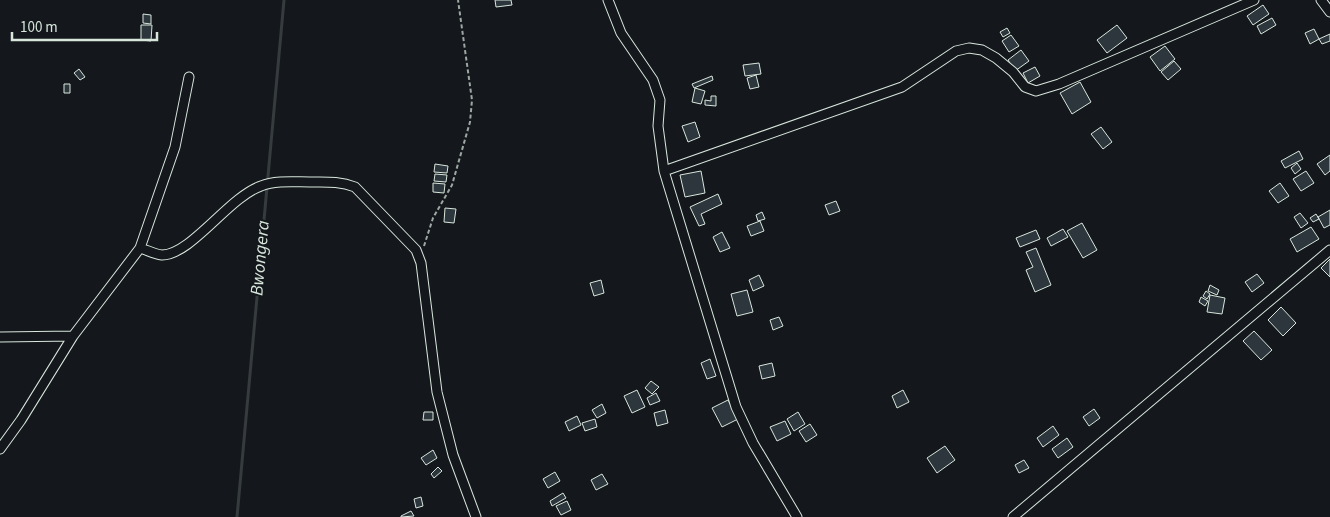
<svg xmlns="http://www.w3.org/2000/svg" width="1330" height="517" viewBox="0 0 1330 517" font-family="'Source Sans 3',sans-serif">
<rect width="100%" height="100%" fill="#14181c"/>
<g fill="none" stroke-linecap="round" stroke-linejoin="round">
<path stroke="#363b3e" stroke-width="3" d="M237,517L284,0"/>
</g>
<path fill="#2c363c" stroke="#d8e6dc" d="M495,0H511L512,5L496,7Z
M1263,5L1269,14L1253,25L1247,16Z
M143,14L151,15V24L143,23Z
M1272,18L1276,25L1261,34L1257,26Z
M141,25H152L151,41L141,40Z
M1117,25L1127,38L1107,53L1097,40Z
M1007,28L1010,33L1003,37L1000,32Z
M1314,29L1319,39L1310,44L1305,33Z
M1330,34V41L1322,44L1319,39Z
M1011,35L1019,46L1009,52L1002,41Z
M1165,46L1175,59L1160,71L1150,57Z
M1021,50L1029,61L1015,71L1008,60Z
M1174,61L1181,69L1168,80L1161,72Z
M759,63L761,74L745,76L743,65Z
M1035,67L1040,76L1028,83L1023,73Z
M79,69L85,77L80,80L74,73Z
M756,75L759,87L750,89L747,78Z
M712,76L713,80L694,88L692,84Z
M1080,82L1091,102L1072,114L1060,93Z
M64,84H70V93H64Z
M695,88L705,91L701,104L692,102Z
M711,96H716V106L705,105V100L711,101Z
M695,122L700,137L688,142L682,126Z
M1101,127L1112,142L1103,149L1091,134Z
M1299,151L1303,159L1285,168L1281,161Z
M1330,155V171L1325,175L1317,164Z
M1297,163L1301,169L1295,174L1291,168Z
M435,164L448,166L447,173L434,172Z
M701,171L705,193L685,197L680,175Z
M1306,171L1314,183L1301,191L1293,179Z
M435,174L447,175L446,182L434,181Z
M433,183L445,184L444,193L433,192Z
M1280,183L1289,196L1278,203L1269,191Z
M718,194L722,204L701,214L705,224L699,226L690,207Z
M836,201L840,211L829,215L825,205Z
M445,208L456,209L454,223L444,222Z
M1330,210V225L1324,228L1318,217Z
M762,212L765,219L758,221L756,215Z
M1300,213L1308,223L1301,228L1294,217Z
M1316,214L1319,219L1313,222L1310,218Z
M760,221L764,231L751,236L747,226Z
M1082,223L1097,250L1083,258L1067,231Z
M1311,227L1319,239L1297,252L1290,239Z
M1063,229L1068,237L1051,246L1047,238Z
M1036,230L1040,239L1020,247L1016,238Z
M722,232L730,248L720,252L713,237Z
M1036,248L1051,285L1035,292L1026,270L1033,267L1026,252Z
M1330,259V277L1321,268Z
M1257,274L1264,283L1252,292L1245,282Z
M759,275L764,286L753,291L749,280Z
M601,280L604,293L594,296L590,283Z
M1210,285L1219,290L1217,295L1208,291Z
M747,290L753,312L737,316L731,294Z
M1206,291L1210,294L1207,299L1203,296Z
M1210,295L1225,298L1222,314L1207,312Z
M1201,297L1208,301L1205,306L1199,302Z
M1281,307L1296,323L1283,336L1268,320Z
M779,317L783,326L773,330L770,320Z
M1254,331L1272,350L1261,360L1243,341Z
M710,359L716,376L707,379L701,363Z
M772,363L775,376L762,379L759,366Z
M651,381L659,387L652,394L645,388Z
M637,390L645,407L632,413L624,396Z
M903,390L909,402L897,408L892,396Z
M656,393L660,401L650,405L647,398Z
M728,400L738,419L722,427L712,408Z
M602,404L606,413L597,418L592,410Z
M1094,409L1100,418L1089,426L1083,417Z
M665,410L668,423L657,426L654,413Z
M424,412H433V420H423Z
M798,412L805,424L794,431L787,419Z
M577,416L581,425L569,431L565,422Z
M595,419L597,427L585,431L582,423Z
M785,421L791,434L777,441L770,427Z
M810,424L817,435L806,442L799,431Z
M1053,426L1059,435L1043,447L1037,438Z
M1067,438L1073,447L1058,458L1052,449Z
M945,446L955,460L937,473L927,458Z
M433,450L437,458L426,465L421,458Z
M1024,460L1029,468L1019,473L1015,465Z
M438,467L442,471L434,478L431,474Z
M555,472L560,481L548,488L543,479Z
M602,474L608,484L596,490L591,480Z
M563,493L566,498L552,506L550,501Z
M421,497L423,506L416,508L414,499Z
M567,501L571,510L561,515L556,506Z
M411,511L414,516L401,517V516Z"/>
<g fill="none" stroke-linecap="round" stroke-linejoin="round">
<g stroke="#d8e6dc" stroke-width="11">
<path id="street" d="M608,0L621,33L653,80L660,100L658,126L664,171L736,407L753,443L797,517
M1321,0L1330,12
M664,171L902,87L956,51L969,48L982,50L996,58L1013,72L1025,87L1036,91L1059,84L1254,0
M140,248C147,250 154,254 162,255C191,255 229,197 261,186C276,180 294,182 310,182C326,182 340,181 355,187L416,250L421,263L437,392L453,455L476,517
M0,337L73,336
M0,449L21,420L73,336L140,248L175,147L189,77
M1013,517L1330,250"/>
</g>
<path stroke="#9da8a2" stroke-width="2" stroke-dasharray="4 2.5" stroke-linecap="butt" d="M424,246L433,218L452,185L470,122L472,100L458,0"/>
<use href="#street" stroke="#14181c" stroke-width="9"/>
</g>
<g text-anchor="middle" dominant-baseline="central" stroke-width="4" stroke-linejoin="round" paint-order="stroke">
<g font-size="18" font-style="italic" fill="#d8e6dc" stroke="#14181c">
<text transform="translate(260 258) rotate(-85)">Bwongera</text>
</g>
</g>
<path d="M12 32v8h145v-8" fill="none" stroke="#d8e6dc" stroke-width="2.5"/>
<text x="20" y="32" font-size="15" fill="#d8e6dc" stroke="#14181c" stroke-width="4" paint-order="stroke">100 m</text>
</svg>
